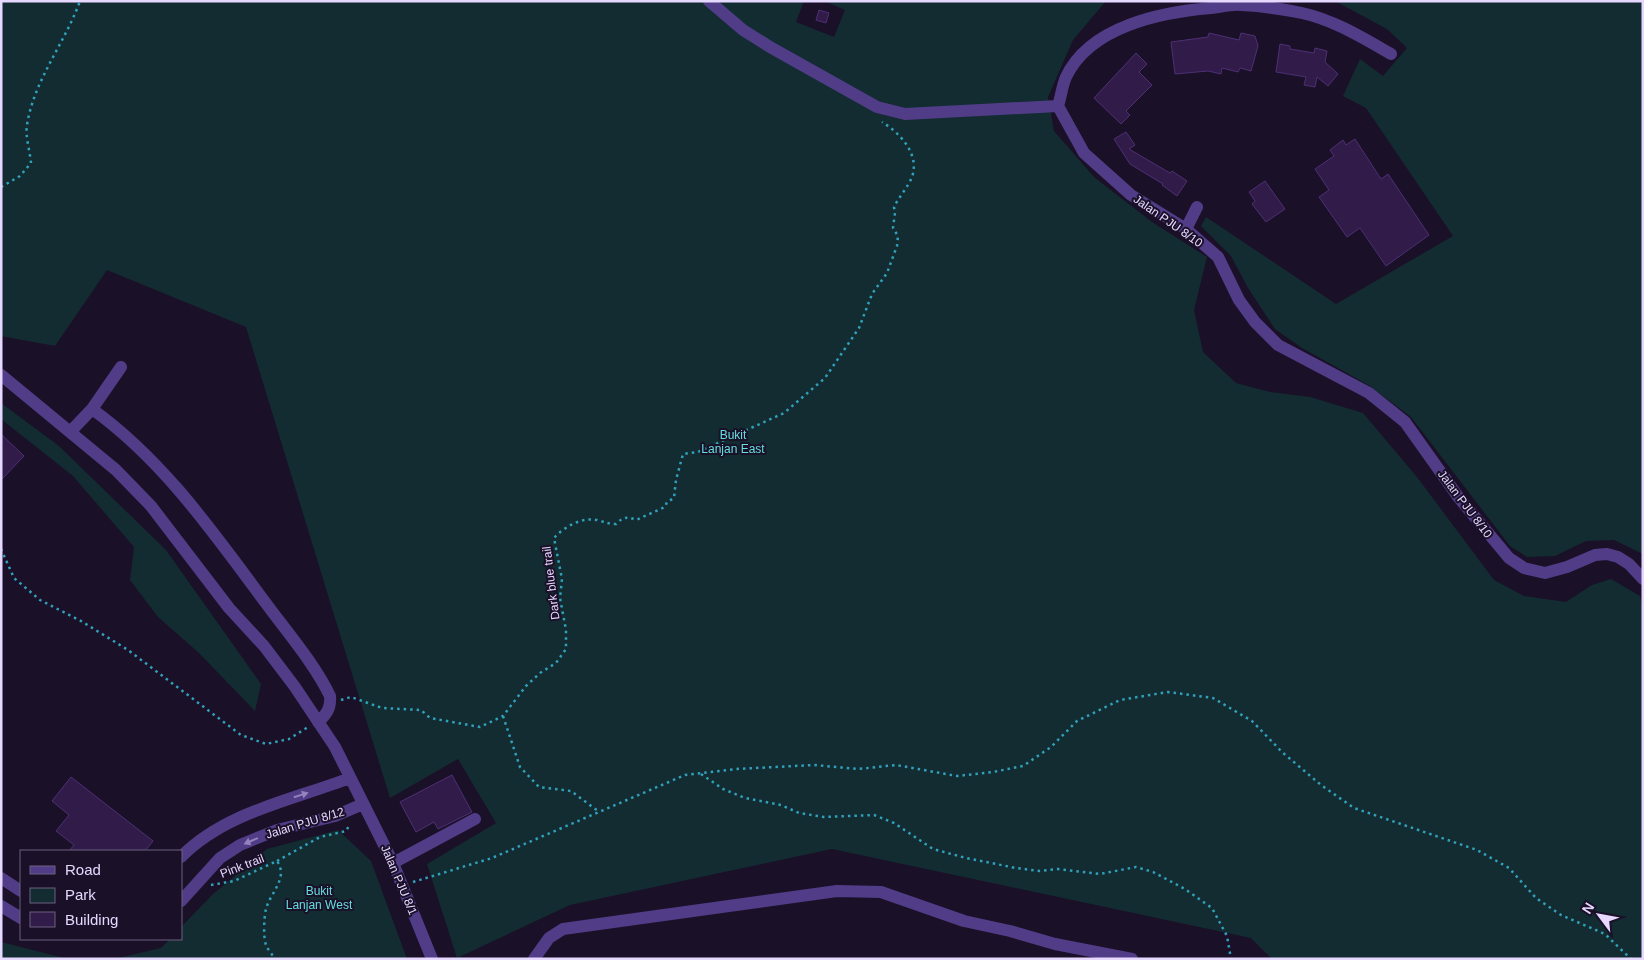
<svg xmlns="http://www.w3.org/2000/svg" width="1644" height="960" viewBox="0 0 1644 960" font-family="Helvetica,sans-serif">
<rect width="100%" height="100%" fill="#1a1028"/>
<path fill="#132c32" d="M1,1H804L796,22L834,37L845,10L824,1H1106L1073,40L1048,97L1054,131L1094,177L1152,222L1207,257L1194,310L1203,352L1236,383L1270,392L1310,397L1363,413L1417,477L1494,580L1524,596L1566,602L1592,585L1611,579L1640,596L1643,609V959H1272L1251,938L832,849L570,905L457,958L427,864L496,823L458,759L390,798L246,327L107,270L55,346L1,336Z
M1335,1H1643V554L1614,540L1586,541L1555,556L1527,557L1510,546L1411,417L1370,386L1302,348L1275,329L1248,288L1231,256L1201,226L1206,217L1336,304L1453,236L1366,108L1343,96L1360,59L1383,76L1407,48L1387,29Z
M1,403L59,446L166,550L261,684L255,711L199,653L158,617L130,580L134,547L73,476L1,419Z
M338,830L371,861L407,959H114L161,948L170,939H181V927L213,894L267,849Z
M1,942L68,959H1Z"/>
<path fill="#311c49" stroke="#4e2f75" d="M819,10L829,13L826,23L816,20Z
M1209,33L1239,40L1241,33L1255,36L1258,46L1251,71L1240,68L1238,72L1222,68L1221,74L1208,71L1175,74L1171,42L1208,37Z
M1280,44L1290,46V49L1314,53L1315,48L1327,51L1325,62L1338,74L1328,86L1317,77L1315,87L1304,85L1306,77L1276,72Z
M1136,53L1147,64L1139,72L1152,85L1126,111L1130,115L1121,124L1094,98Z
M1126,132L1135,145L1129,149L1170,173L1172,171L1187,181L1177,196L1162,185L1163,184L1130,164L1114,139Z
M1355,139L1381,179L1388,174L1429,235L1386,266L1360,228L1347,237L1319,197L1329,190L1315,169L1334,156L1330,150L1343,140L1346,145Z
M1265,181L1285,209L1266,222L1252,204L1255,201L1249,192Z
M1,434L24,456L1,480Z
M452,775L472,812L438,829L434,822L416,832L400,802Z
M71,777L153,841L145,851H69L74,845L56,831L69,815L52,801Z"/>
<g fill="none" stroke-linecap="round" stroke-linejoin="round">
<path stroke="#31a0ba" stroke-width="2.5" stroke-dasharray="2.5 4" stroke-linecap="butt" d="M1,187L20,176L31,163C30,151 25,136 27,125C34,80 65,43 80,1
M1,549L14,578L40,600L81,621L128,650L241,735L266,744L289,739L308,727
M341,700L351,697L382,708L421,710L430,718L480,727L503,716L526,686L540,673L556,663L566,649V630L560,598L562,579L554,538C564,527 581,517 597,520C604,522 609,524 616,524C623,517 627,516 636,520L665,507L667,502L674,498L676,480L683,454L698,452L784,413L825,378L859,328L872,294L887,273L897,246L898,236L893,228L895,213L894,207C899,197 908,187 912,177C920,154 900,133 882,122
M503,716L520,767L539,787L571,791L598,811
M701,774L723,789L745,798L781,805L799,813L824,817L874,815L894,823L933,849L966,858L1016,868L1040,871L1058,869L1100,874L1136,867L1153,872L1185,889L1212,908L1227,936L1231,959
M277,861L320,837L346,831L350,824
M413,882L492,858L685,775L736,769L814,765L858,769L896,765L957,776L993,772L1023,766L1051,747L1077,721L1120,700L1168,692L1213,698L1252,721L1282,752L1321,785L1354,808L1477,850L1509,868L1536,898L1561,915L1605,934L1631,959
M211,885L234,881L277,861C289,878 270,893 266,909C264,918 263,936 266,945C268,950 272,954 275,959"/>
<path stroke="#513c87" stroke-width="12" d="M709,1L743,30L770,47L877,107L905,114L1058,106
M1391,54C1363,38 1334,20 1302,13C1283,9 1261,6 1241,5C1231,4 1221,7 1211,8C1162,12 1090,26 1066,77C1062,86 1061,97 1058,106L1084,153L1131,195L1186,229L1218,257L1239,300L1255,322L1278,345L1369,393L1405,422L1459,498L1509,558L1524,568L1545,573L1567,567L1595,555L1607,554L1618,557L1629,564L1643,579
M1186,229L1197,207
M1,375L116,470L151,506L229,608L264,646L295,687L335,747L393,863L432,959
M92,409C163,460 213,532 265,602C287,632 314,663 330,696C331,708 327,714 318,722
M71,431L92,409L121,367
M181,857C225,812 293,800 350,778
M393,863L475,819
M1,878L21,891
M181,901L220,858L240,845L277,830L335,816L363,804
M1,906L21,918
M534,959L549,938L563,929L837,891L881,892L964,921L1010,931L1055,944L1132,959"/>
</g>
<defs><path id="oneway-solid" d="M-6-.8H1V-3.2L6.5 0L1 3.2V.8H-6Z" transform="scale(1.25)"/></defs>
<g fill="#9482bd">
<use href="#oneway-solid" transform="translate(301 795) rotate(-18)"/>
<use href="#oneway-solid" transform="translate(251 841) rotate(157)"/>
</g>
<g text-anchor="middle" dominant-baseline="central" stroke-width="4" stroke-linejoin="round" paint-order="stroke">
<g font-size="12" fill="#e6d8ff" stroke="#1a1028">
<text transform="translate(1168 221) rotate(35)">Jalan PJU 8/10</text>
<text transform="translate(1465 504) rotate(53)">Jalan PJU 8/10</text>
<text transform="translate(551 583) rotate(-97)">Dark blue trail</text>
<text transform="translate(305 823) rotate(-17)">Jalan PJU 8/12</text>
<text transform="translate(242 866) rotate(-21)">Pink trail</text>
<text transform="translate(399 880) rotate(67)">Jalan PJU 8/1</text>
</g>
<g font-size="12" fill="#63dfdf" stroke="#1a1028">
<text x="733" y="435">Bukit<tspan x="733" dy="14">Lanjan East</tspan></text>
<text x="319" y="891">Bukit<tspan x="319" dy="14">Lanjan West</tspan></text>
</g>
</g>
<rect width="1644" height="960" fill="none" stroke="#e6d8ff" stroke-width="5"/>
<rect x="20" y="850" width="162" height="90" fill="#1a1028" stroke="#6c607e"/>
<rect x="30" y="866" width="25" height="8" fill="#513c87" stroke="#6c607e"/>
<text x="65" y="875" font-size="15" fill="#e6d8ff">Road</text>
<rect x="30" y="888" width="25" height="15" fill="#132c32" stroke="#6c607e"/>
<text x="65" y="900" font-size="15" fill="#e6d8ff">Park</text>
<rect x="30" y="912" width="25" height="15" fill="#311c49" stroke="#6c607e"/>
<text x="65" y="925" font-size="15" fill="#e6d8ff">Building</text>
<g transform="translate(1599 915) rotate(302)" stroke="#1a1028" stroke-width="4" paint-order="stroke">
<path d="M0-4L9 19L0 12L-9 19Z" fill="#e6d8ff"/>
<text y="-8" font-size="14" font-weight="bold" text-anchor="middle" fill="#e6d8ff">N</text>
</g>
</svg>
